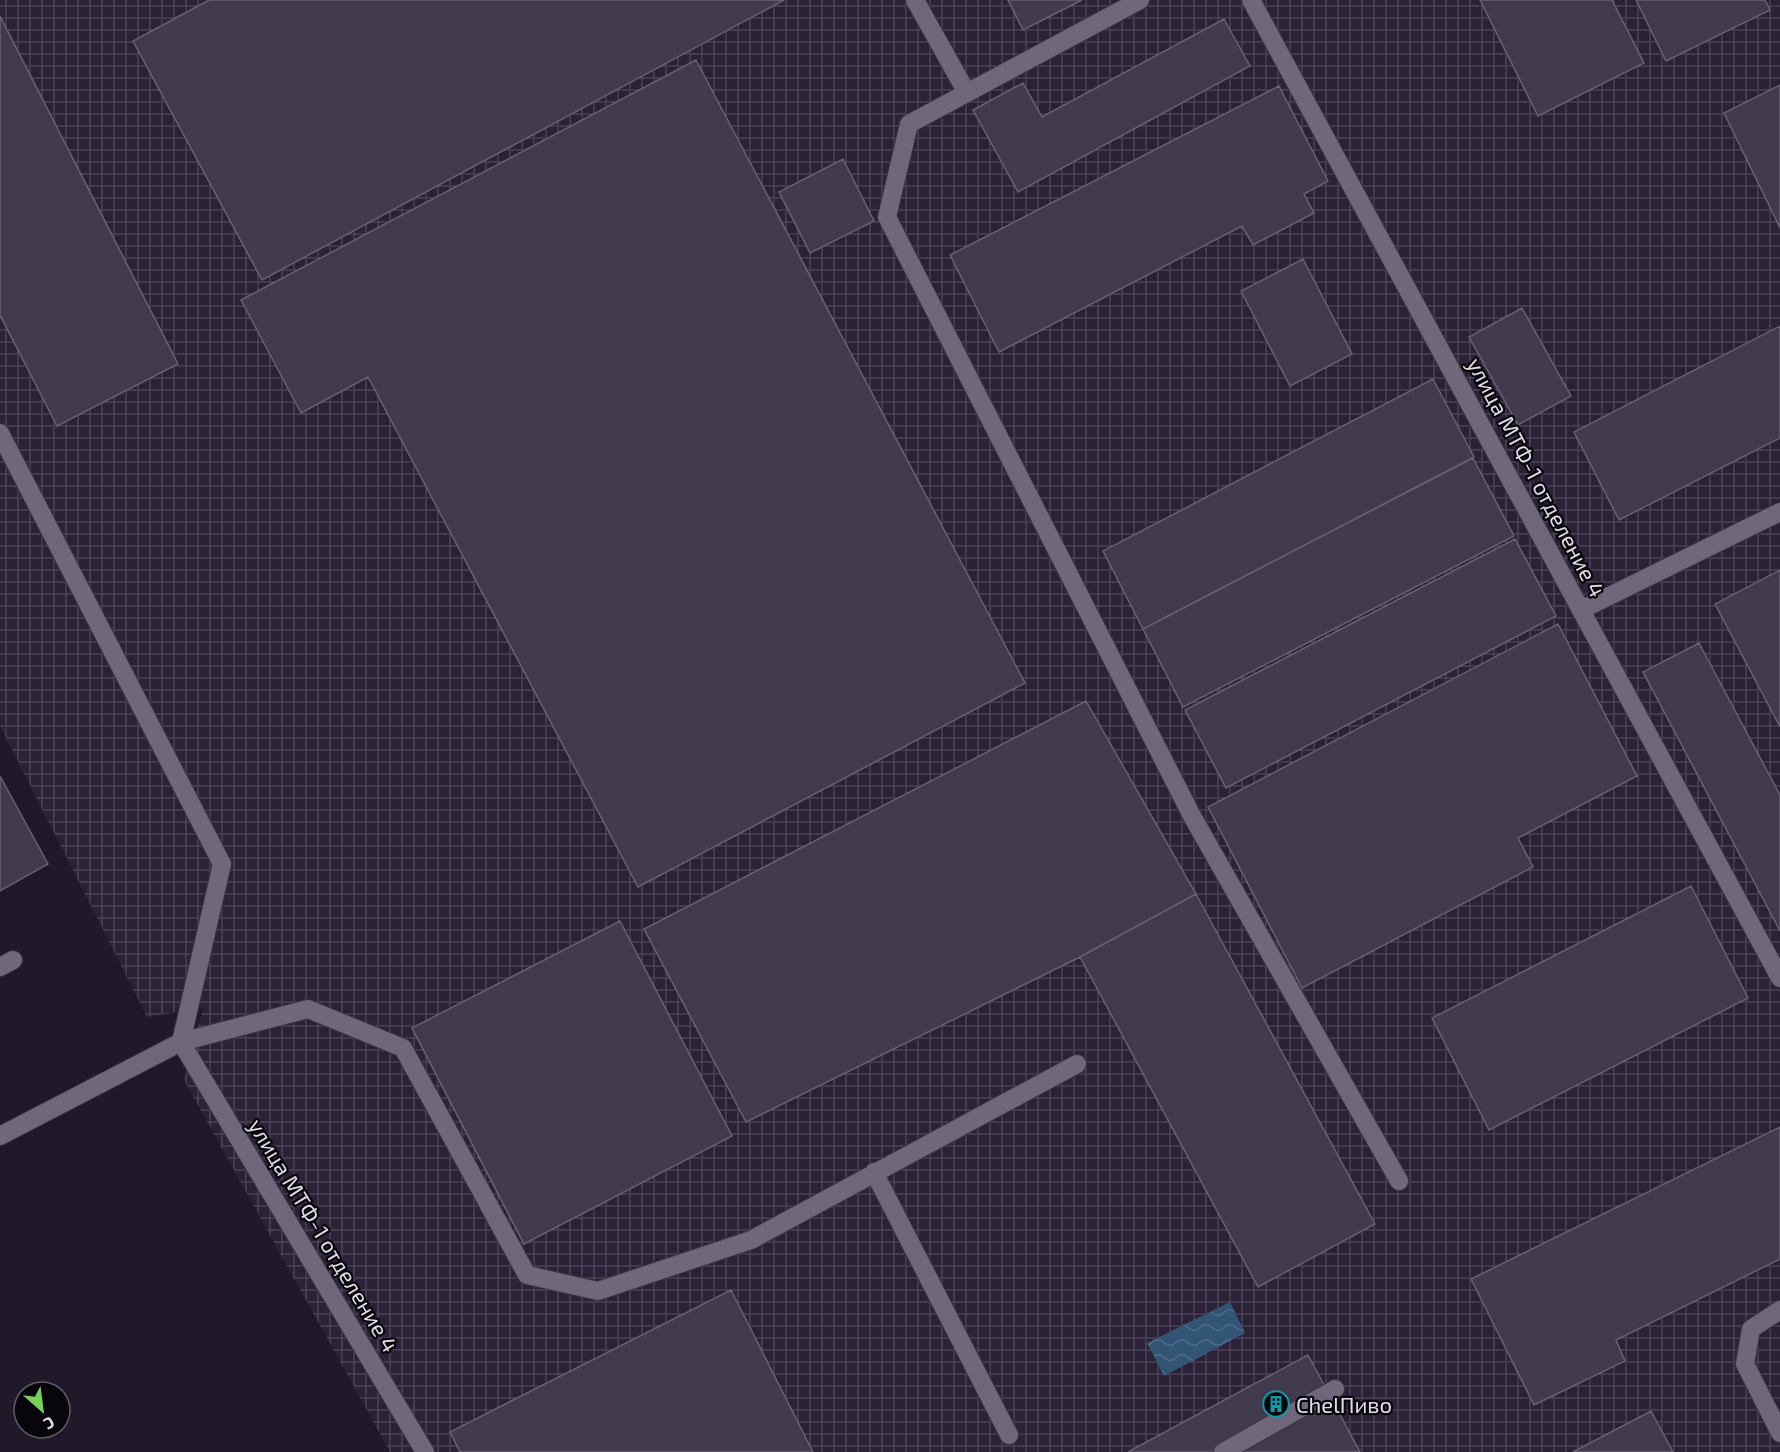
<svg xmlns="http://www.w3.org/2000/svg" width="1780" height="1452" viewBox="0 0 1780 1452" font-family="'Exo 2',sans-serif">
<defs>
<pattern id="industrial-grid" width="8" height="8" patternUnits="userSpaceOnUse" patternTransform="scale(1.5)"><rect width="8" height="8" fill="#2c2237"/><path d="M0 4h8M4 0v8" fill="none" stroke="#4a4254"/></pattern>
<pattern id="water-waves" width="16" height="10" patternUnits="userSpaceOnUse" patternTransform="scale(1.5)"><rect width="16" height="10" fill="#325475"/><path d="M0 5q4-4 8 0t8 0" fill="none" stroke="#4f6c89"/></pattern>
</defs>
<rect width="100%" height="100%" fill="#201929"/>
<path fill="url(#industrial-grid)" d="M0,0H1780V1452H390L184,1080L203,1008L147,1017L0,726Z"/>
<path fill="url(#water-waves)" d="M1230,1302L1245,1333L1164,1376L1147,1343Z"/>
<path fill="#423b4d" stroke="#686074" stroke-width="1.5" d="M209,0H784L262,280L133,41Z
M1008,0H1082L1023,30Z
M1480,0H1612L1644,63L1538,116Z
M1636,0H1765L1770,10L1666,61Z
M0,16L178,364L57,426L0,315Z
M1224,19L1250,66L1018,192L973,110L1023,83L1042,117Z
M696,60L1025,683L638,887L368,377L301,413L241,300Z
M1780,85V228L1724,113Z
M1279,86L1328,181L1304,194L1314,213L1253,245L1242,226L999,352L950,255Z
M843,159L874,221L810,253L779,192Z
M1303,259L1352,354L1290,386L1241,291Z
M1522,308L1571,396L1518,425L1469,337Z
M1780,326V438L1619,520L1574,432Z
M1433,379L1474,457L1143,629L1103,551Z
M1473,458L1514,536L1183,707L1143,629Z
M1515,539L1556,616L1226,788L1185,710Z
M1780,570V727L1715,604Z
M1558,624L1637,776L1518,838L1533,867L1302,988L1208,807Z
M1699,643L1780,795V931L1643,672Z
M1086,701L1196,894L1080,957L746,1122L644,929Z
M0,776L48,864L0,891Z
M1691,886L1748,998L1489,1130L1432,1018Z
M1196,894L1375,1224L1258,1287L1080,957Z
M620,921L732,1136L524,1244L412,1028Z
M1780,1127V1259L1616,1340L1625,1361L1534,1405L1471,1279Z
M731,1290L813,1452H460L450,1432Z
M1308,1355L1360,1452H1128Z
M1651,1411L1673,1452H1573Z"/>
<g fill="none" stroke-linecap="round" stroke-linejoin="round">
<g stroke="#393440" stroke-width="20">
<path id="minor" d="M915,0L967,93
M1140,0L909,124L887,217L1192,816L1399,1181
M1251,0L1780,978
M0,433L222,864L181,1042
M1581,610L1780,512
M0,967L13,960
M181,1042L425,1452
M0,1136L181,1042L308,1009L403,1048L527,1275L598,1291L751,1240L1077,1064
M874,1172L1009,1435
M1780,1310L1751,1329L1745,1364L1780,1433
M1223,1452L1335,1389"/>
</g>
<use href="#minor" stroke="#6f677a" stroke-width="18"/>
</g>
<defs>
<g id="building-ring" transform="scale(1.35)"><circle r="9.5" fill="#08060c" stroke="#0f9aa8" stroke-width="1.5"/><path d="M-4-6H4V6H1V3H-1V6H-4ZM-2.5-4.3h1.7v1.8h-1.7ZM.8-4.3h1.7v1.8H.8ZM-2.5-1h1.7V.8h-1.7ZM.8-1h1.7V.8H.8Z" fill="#0f9aa8"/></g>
</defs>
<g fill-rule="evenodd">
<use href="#building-ring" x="1276" y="1404"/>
</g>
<g text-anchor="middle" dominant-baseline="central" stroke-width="4.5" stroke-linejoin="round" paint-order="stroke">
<g font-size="22" fill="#e0dce7" stroke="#08060c">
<text transform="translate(1537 477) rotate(62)">улица МТФ-1 отделение 4</text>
<text transform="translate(324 1235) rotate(59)">улица МТФ-1 отделение 4</text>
</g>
<g font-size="22" fill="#e0dce7" stroke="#08060c" text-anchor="start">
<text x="1296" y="1404">ChelПиво</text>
</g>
</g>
<g transform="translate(42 1410) rotate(152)"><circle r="28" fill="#08060c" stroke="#5e5c64" stroke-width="1.5"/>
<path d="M0-4.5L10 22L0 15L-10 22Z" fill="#78d259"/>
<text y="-9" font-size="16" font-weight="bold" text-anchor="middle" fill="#e0dce7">С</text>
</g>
</svg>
